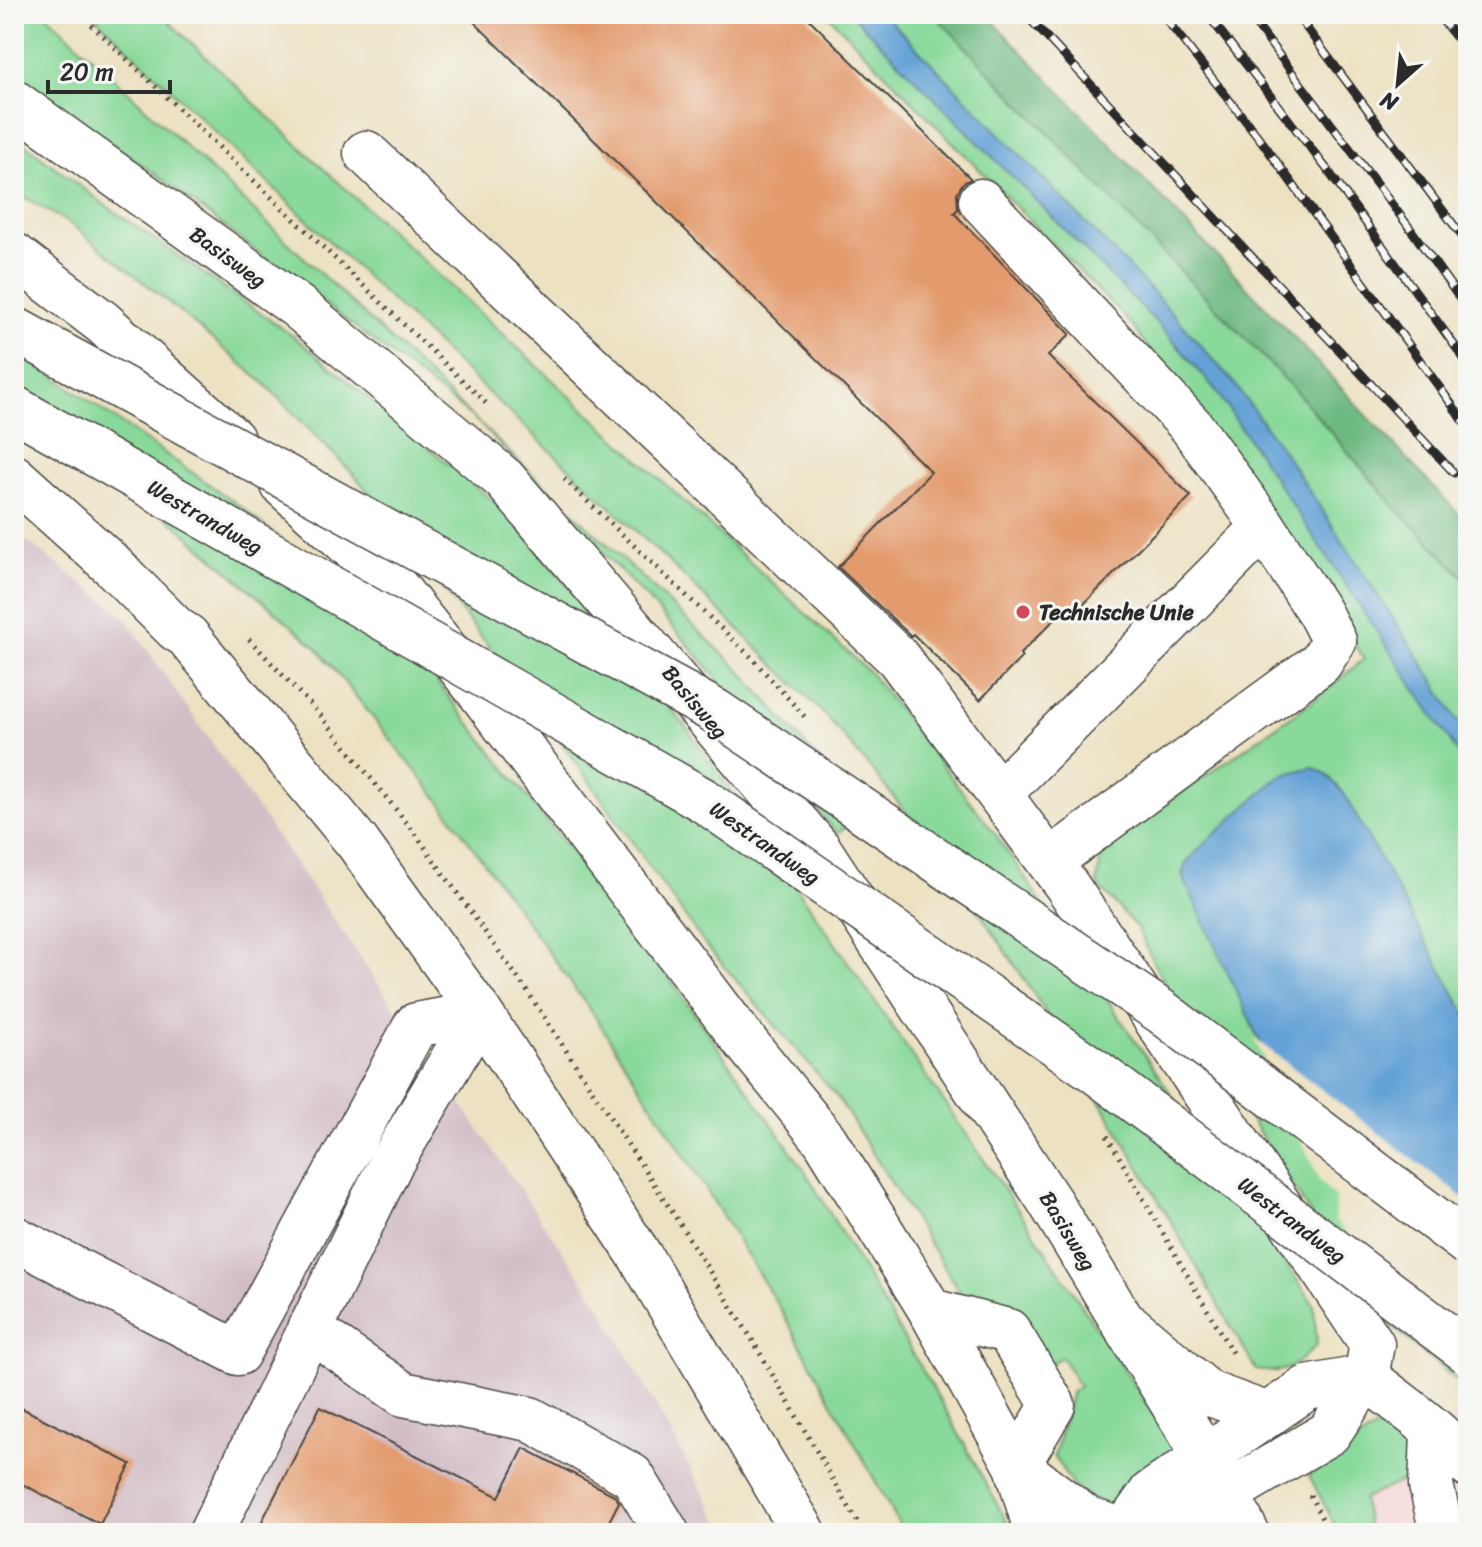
<svg xmlns="http://www.w3.org/2000/svg" width="1482" height="1547" viewBox="0 0 1482 1547" font-family="Sriracha,sans-serif">
<rect width="100%" height="100%" fill="#f6f6f2"/>
<filter id="ink" filterUnits="userSpaceOnUse"><feTurbulence type="fractalNoise" baseFrequency=".0125" numOctaves="2"/><feDisplacementMap in="SourceGraphic" scale="16" xChannelSelector="R" yChannelSelector="G"/><feConvolveMatrix kernelMatrix="1 2 1 2 8 2 1 2 1" color-interpolation-filters="sRGB"/></filter>
<filter id="wash" filterUnits="userSpaceOnUse"><feTurbulence type="fractalNoise" baseFrequency=".006" numOctaves="4" result="noise"/><feDisplacementMap in="SourceGraphic" scale="32" xChannelSelector="R" yChannelSelector="G"/><feGaussianBlur stdDeviation="1.8" result="paint"/><feColorMatrix in="noise" values="0 0 0 0 0 0 0 0 0 0 0 0 0 0 0 0 0 1.4 0 .05"/><feComposite in="paint" operator="in"/></filter>
<g filter="url(#wash)">
<rect width="100%" height="100%" fill="#ece1c1"/>
<path fill="#f7cfd1" d="M1468,1399V1533H1369L1363,1499L1404,1480Z"/>
<path fill="#d2bdc6" d="M14,531L124,616L600,1305L726,1533H14Z"/>
<path fill="#88d99a" stroke="#5a8262" stroke-width="2" d="M14,14H46L739,669L865,813L837,833L760,744L716,677L657,609L476,420L165,181L14,74Z
M92,14H161L313,159L870,673L996,835L1314,1305L1317,1345C1294,1366 1289,1375 1256,1370C1127,1146 1003,916 830,721C804,692 774,666 747,638C670,561 590,488 511,414C370,282 232,147 92,14Z
M827,14H851L1162,328L1215,389L1461,756L1468,768V1018L1343,792L1326,774L1312,767L1280,776L1182,875L1324,1179L1468,1358V1390L1368,1306L1156,968L1138,929L1097,884L1101,856L1138,823L1310,703L1364,659L1272,516L1130,323Z
M884,14H934L1295,390L1394,506L1468,581V739L1431,676L1281,448L1234,383L1164,304Z
M14,136L101,202L293,336L504,510L687,728L1032,1230L1181,1456C1144,1471 1131,1475 1111,1512L1072,1485L1054,1456L1072,1391L1079,1387L1062,1357L1047,1365L971,1310L838,1098L703,942L542,714L356,477L264,383L161,296L72,225L14,191Z
M14,349L236,503L401,637L651,952L805,1171L944,1407L1013,1533H904L781,1310L704,1186L594,1015L439,800L317,648L65,429L14,395Z
M1376,1428L1432,1444L1404,1480L1363,1499L1369,1533H1339L1309,1475Z"/>
<path fill="#6eb982" stroke="#4c7256" stroke-width="2" d="M934,14H986L1240,280L1468,524V581L1394,506L1295,390Z"/>
<path fill="#64a2d6" stroke="#486680" stroke-width="2" d="M851,14H884L1164,304L1234,383L1281,448L1431,676L1468,739V768L1215,389L1162,328Z
M1312,767L1326,774L1343,792L1468,1018V1358L1324,1179L1182,875L1186,863L1207,841L1280,776Z"/>
<path fill="#ece1c1" d="M1254,1038L1468,1201V1362L1441,1340L1335,1220V1198L1320,1181Z"/>
<g id="blocks">
<path fill="#e39a6c" d="M466,14H804L971,179L963,183L957,193L958,209L954,213L1070,334L1048,356L1191,496L1073,615L1066,608L1020,654L1022,657L980,700L913,634L911,636L838,567L931,472Z
M14,1404L131,1464L100,1524L14,1480Z
M320,1407L499,1497L524,1448L614,1495L619,1502L603,1533H256Z"/>
</g>
</g>
<g filter="url(#ink)">
<use href="#blocks" fill-opacity="0" stroke="#484642" stroke-width="2"/>
<g fill="none" stroke-linecap="round" stroke-linejoin="round">
<g stroke="#484642" stroke-width="47">
<path id="minor" d="M366,153L898,658L1067,886L1372,1344L1366,1377L1329,1433L1161,1532L1124,1531L1087,1519L1017,1466L1053,1405L1008,1331L931,1311
M981,201L1191,426L1264,527L1319,612L1334,641L1320,663L1049,862
M14,477L113,566L176,629L187,636L357,842L480,1013L640,1256L804,1533
M999,794L1264,527
M14,1238L238,1353L416,1025L480,1013
M1131,1327L1208,1393L1268,1415
M309,1329L403,1394L530,1419L632,1476L667,1533
M1366,1377C1399,1404 1443,1432 1468,1465
M1433,1432L1431,1485L1442,1533
M211,1533L391,1163L480,1013
M1123,1533L1151,1493L1307,1388L1366,1377"/>
</g>
<g stroke="#484642" stroke-width="47">
<path id="major" d="M14,102L298,307L504,479L819,849L1050,1202L1227,1493L1247,1533
M14,255L102,322L232,439
M283,485L395,586L481,694L739,1034L825,1140L931,1311L1017,1466L1032,1517L1041,1533"/>
</g>
<path stroke="#484642" stroke-width="5" stroke-dasharray="2 6" stroke-linecap="butt" d="M80,14L488,405
M564,479L750,656L805,717
M249,639L321,716L414,832L527,991L675,1216L753,1341L864,1533
M1107,1136L1234,1356
M1310,1495L1329,1533"/>
<use href="#minor" stroke="#fff" stroke-width="44"/>
<use href="#major" stroke="#fff" stroke-width="44"/>
<g stroke="#2b2b2b" stroke-width="9">
<path id="rail" d="M1025,14L1454,473
M1162,14L1263,143L1468,427
M1207,14L1326,168L1468,364
M1248,14L1412,231L1468,310
M1296,14L1468,244
M1437,14L1468,52"/>
</g>
<use href="#rail" stroke="#f6f6f2" stroke-width="6" stroke-dasharray="18" stroke-linecap="butt"/>
<g stroke="#484642" stroke-width="47" stroke-linecap="butt">
<path id="highway-bridge" d="M14,329L715,711L1162,1012L1468,1244
M14,408L703,800L1095,1071L1468,1352"/>
</g>
<use href="#highway-bridge" stroke="#fff" stroke-width="44"/>
</g>
</g>
<circle fill="#d1495b" stroke="#f6f6f2" stroke-width="3" cx="1023" cy="612" r="8"/>
<g text-anchor="middle" dominant-baseline="central" stroke-width="6" stroke-linejoin="round" paint-order="stroke">
<g font-size="22" fill="#2b2b2b" stroke="#f6f6f2">
<text transform="translate(228 257) rotate(36)">Basisweg</text>
<text transform="translate(205 517) rotate(30)">Westrandweg</text>
<text transform="translate(695 702) rotate(50)">Basisweg</text>
<text transform="translate(765 843) rotate(35)">Westrandweg</text>
<text transform="translate(1292 1220) rotate(37)">Westrandweg</text>
<text transform="translate(1068 1231) rotate(59)">Basisweg</text>
</g>
<g font-size="22" font-weight="bold" fill="#2b2b2b" stroke="#f6f6f2" text-anchor="start">
<text x="1039" y="612">Technische Unie</text>
</g>
</g>
<rect width="1482" height="1547" fill="none" stroke="#f6f6f2" stroke-width="48"/>
<g transform="translate(1398 84) rotate(207)" stroke="#f6f6f2" stroke-width="6" paint-order="stroke">
<path d="M0-6L14 30L0 20L-14 30Z" fill="#2b2b2b"/>
<text y="-12" font-size="22" font-weight="bold" text-anchor="middle" fill="#2b2b2b">N</text>
</g>
<path d="M48 80v12h122v-12" fill="none" stroke="#2b2b2b" stroke-width="4"/>
<text x="60" y="80" font-size="24" fill="#2b2b2b" stroke="#f6f6f2" stroke-width="6" paint-order="stroke">20 m</text>
</svg>
